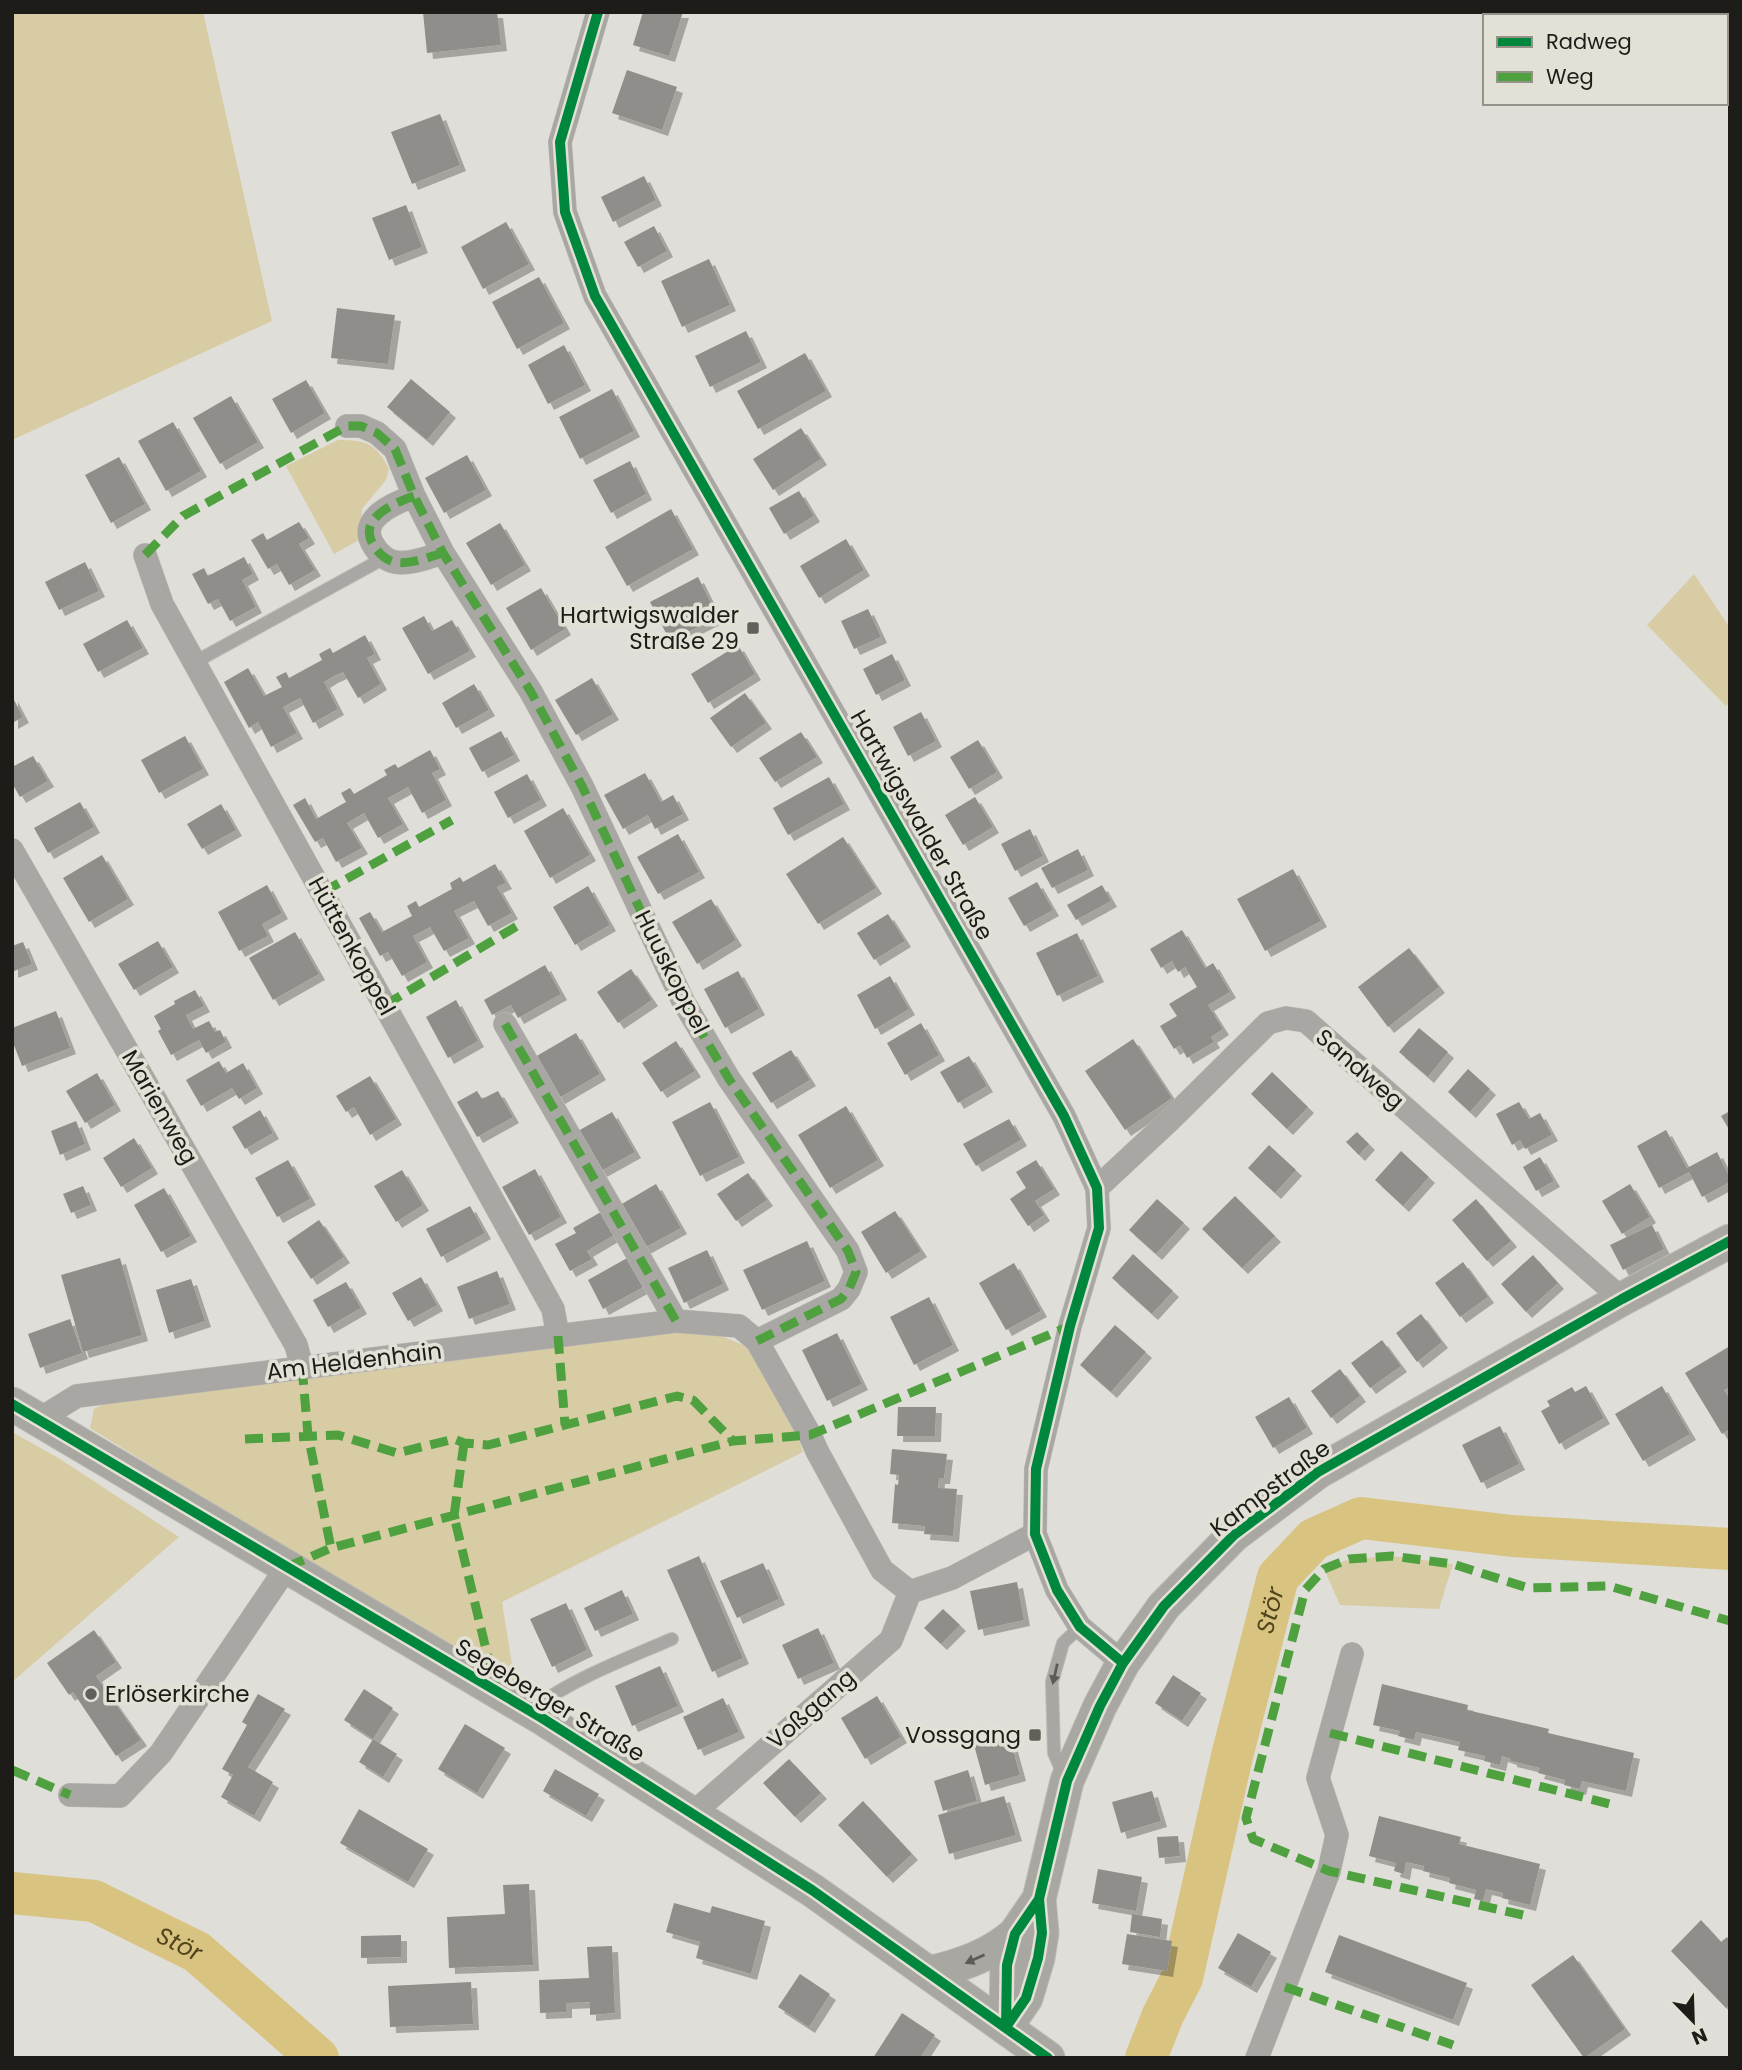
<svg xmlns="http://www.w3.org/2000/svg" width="1742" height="2070" viewBox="0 0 1742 2070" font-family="Poppins,sans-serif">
<defs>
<filter id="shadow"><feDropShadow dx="6" dy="6" stdDeviation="0" flood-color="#0004"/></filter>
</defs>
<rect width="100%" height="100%" fill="#e0ded8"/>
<path fill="#d8cca5" d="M12,12H203L272,321L12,440Z
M338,440C366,440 376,443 389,469L386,480L362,509L359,540L334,554L286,466Z
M1694,574L1730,628V702L1726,706L1647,625Z
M668,1331L719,1335L748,1347L797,1435L803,1452L502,1602L515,1683L295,1555L90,1428L94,1409L116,1397Z
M12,1432L60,1459L179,1537L12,1682Z
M1392,1556L1453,1564L1439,1609L1340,1605L1324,1569L1349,1559Z"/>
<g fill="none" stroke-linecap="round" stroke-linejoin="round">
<g stroke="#d8c380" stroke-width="42">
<path id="s1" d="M12,1893L94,1901L197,1952L318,2058"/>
<path id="s2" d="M1146,2058L1163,2015L1182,1978L1232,1756L1278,1577L1314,1539L1361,1518L1512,1536L1730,1549"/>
</g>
</g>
<path fill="#908e8a" filter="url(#shadow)" d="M423,12H497L501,45L427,53Z
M643,12H683L669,56L633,45Z
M627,70L677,87L662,130L612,113Z
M440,114L460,165L412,184L391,132Z
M644,176L656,200L613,222L601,197Z
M406,205L422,247L389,260L372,218Z
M506,222L529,264L483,289L461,247Z
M654,226L667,251L638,267L624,242Z
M709,259L730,305L682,327L661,281Z
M539,277L564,323L517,349L492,302Z
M337,308L395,315L388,364L331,358Z
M746,331L761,362L710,387L695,356Z
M564,345L585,385L548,404L528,365Z
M805,353L826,391L758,429L737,391Z
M411,379L450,412L427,440L387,407Z
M306,380L325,413L291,433L272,399Z
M612,389L634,431L580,459L559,417Z
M231,396L258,442L220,464L193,418Z
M173,422L201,471L166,491L138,441Z
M801,428L821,459L773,490L753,459Z
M467,455L486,490L444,513L425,478Z
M119,457L145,504L111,523L85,475Z
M630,461L646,494L611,513L593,480Z
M799,491L814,516L784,534L769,508Z
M671,509L693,549L627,586L605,547Z
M299,522L309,538L299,544L315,570L289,585L277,564L268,569L251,540L263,533L267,540Z
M500,523L525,565L491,585L466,543Z
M846,539L864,570L819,598L800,566Z
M244,557L253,574L242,580L256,607L230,621L218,599L208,604L192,574L204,568L208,576Z
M85,562L99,591L59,610L45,582Z
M698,577L718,617L670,641L650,602Z
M541,588L565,629L531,650L506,608Z
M868,609L881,637L854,649L841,621Z
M424,616L432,631L452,620L470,651L428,674L402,628Z
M127,620L143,648L98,672L83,644Z
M365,635L375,654L367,658L381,684L358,698L343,672L332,677L324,682L338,709L313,723L300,698L283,707L297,733L271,747L258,722L249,728L224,682L248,668L264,696L282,687L276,677L286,672L289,678L322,660L319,654L330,648L333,653Z
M738,645L755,674L708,703L691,674Z
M892,654L905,680L876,695L863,669Z
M592,678L613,714L576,735L555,700Z
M474,684L489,710L456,728L442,703Z
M745,693L766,723L731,747L710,718Z
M12,696L23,717L12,723Z
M921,712L936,741L908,756L893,727Z
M501,731L514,755L482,772L469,748Z
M801,732L817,757L775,782L759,758Z
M185,736L203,769L159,793L141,760Z
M978,740L997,772L969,789L950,757Z
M430,750L440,769L432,773L446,800L422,813L408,787L397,793L388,798L403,824L378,838L364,813L347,823L362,848L336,862L323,838L315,842L293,805L305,798L316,819L346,802L341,793L350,788L354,794L387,775L384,770L395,764L398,768Z
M33,756L48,781L20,797L12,783V767Z
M645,773L661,802L673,795L683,814L655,829L648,815L623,829L604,795Z
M527,774L541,800L508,818L494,792Z
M829,777L844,804L788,835L773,808Z
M975,797L993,827L963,845L945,815Z
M80,802L94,827L48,853L34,828Z
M221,804L236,830L202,849L187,824Z
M563,808L590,855L550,878L524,831Z
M1030,829L1043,856L1015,871L1001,844Z
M678,834L699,872L658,894L637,857Z
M843,837L876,888L818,924L786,874Z
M1078,849L1088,870L1052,888L1041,868Z
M102,855L128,899L89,922L63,878Z
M495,864L506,883L497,887L512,913L488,926L474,901L454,911L469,938L444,951L430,927L421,932L413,936L427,962L402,976L388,952L380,956L359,918L370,912L382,932L412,916L407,906L416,901L419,907L452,889L450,883L460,877L463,882Z
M1293,869L1321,921L1265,951L1237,899Z
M1037,882L1053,910L1024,926L1008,898Z
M267,885L282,913L262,924L268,936L239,951L218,912Z
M1102,885L1111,901L1076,920L1067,905Z
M588,886L610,925L575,945L553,907Z
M711,899L736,940L697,964L672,922Z
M888,914L905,941L874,960L857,933Z
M1182,930L1205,968L1213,963L1230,992L1208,1005L1223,1029L1211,1037L1214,1042L1187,1058L1180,1045L1174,1049L1160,1026L1177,1016L1169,1004L1197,987L1185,967L1178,972L1172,961L1161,968L1150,949Z
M295,932L319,974L273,1000L249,958Z
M1077,933L1098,976L1057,996L1036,953Z
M158,941L173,967L134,990L118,964Z
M23,942L32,964L12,972V946Z
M1409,948L1439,987L1388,1027L1358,987Z
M545,965L561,994L518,1018L511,1005L492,1015L484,1000Z
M631,969L652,1000L618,1023L597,992Z
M738,971L759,1009L725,1028L704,989Z
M890,976L909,1009L875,1029L857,995Z
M195,990L204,1006L186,1015L193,1029L209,1021L215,1032L220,1030L226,1042L206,1053L199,1040L171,1055L158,1031L161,1029L154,1016L175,1004L174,1001Z
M456,1000L478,1041L448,1058L426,1017Z
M56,1011L70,1048L22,1066L12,1040V1028Z
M921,1023L939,1055L905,1075L887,1043Z
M1419,1028L1448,1052L1428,1077L1399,1052Z
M576,1033L600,1074L559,1098L535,1057Z
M1133,1039L1172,1098L1125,1130L1085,1071Z
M676,1041L695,1071L661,1092L642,1063Z
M791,1050L810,1080L771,1103L752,1073Z
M969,1056L987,1086L958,1103L940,1072Z
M219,1061L226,1073L243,1063L257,1088L239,1099L232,1088L201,1106L186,1080Z
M1468,1069L1490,1089L1470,1112L1448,1092Z
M1272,1072L1308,1107L1287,1129L1251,1094Z
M97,1073L115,1105L85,1123L66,1091Z
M370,1076L396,1119L370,1135L354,1107L346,1112L336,1096Z
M477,1091L482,1099L498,1091L513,1117L477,1137L457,1102Z
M710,1102L739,1157L700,1176L672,1122Z
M1519,1102L1529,1119L1540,1113L1552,1135L1525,1149L1520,1140L1512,1145L1496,1114Z
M846,1106L878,1160L830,1188L798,1135Z
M260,1110L273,1133L245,1149L232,1127Z
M1730,1111V1131L1721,1116Z
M612,1112L635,1152L601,1171L578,1131Z
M1009,1119L1021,1140L976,1166L963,1144Z
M76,1121L85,1144L60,1155L51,1131Z
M1666,1130L1687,1168L1717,1152L1730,1178V1182L1702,1197L1689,1172L1659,1188L1637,1146Z
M1357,1132L1369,1144L1359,1155L1346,1142Z
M134,1138L152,1168L121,1187L103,1158Z
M1269,1145L1296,1170L1275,1193L1248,1168Z
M1401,1151L1429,1177L1403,1206L1375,1180Z
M1540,1157L1554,1181L1536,1191L1523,1167Z
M288,1160L310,1199L277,1217L255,1178Z
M1036,1160L1054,1189L1035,1201L1044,1215L1028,1226L1010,1199L1026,1188L1016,1172Z
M535,1169L561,1217L529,1235L502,1187Z
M402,1170L423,1205L396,1222L374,1186Z
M748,1173L767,1200L736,1221L717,1194Z
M656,1184L681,1228L644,1248L620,1205Z
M1630,1184L1650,1217L1622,1234L1602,1201Z
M83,1186L91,1205L71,1213L63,1194Z
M164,1188L191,1236L161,1252L134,1205Z
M1235,1196L1275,1236L1242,1268L1202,1229Z
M1157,1199L1184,1223L1156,1254L1129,1230Z
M1476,1199L1511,1241L1487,1261L1452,1220Z
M470,1206L485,1233L441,1257L426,1229Z
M895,1211L921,1251L886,1273L861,1232Z
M601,1212L614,1235L587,1251L592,1259L570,1271L555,1244L576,1233L573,1228Z
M319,1220L344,1257L311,1279L287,1242Z
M1652,1225L1664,1249L1623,1270L1610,1245Z
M807,1241L825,1281L762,1310L743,1270Z
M707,1250L723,1284L684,1303L668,1268Z
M1133,1254L1173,1291L1152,1314L1112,1278Z
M1533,1255L1558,1283L1526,1312L1501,1284Z
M629,1257L645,1286L603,1309L588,1280Z
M120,1258L142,1335L83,1352L61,1275Z
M1463,1262L1488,1297L1460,1317L1435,1283Z
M1014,1263L1041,1311L1006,1330L979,1283Z
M497,1271L510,1304L469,1319L457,1287Z
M421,1277L437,1305L408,1321L392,1293Z
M191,1279L205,1321L169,1333L156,1290Z
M346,1282L361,1308L328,1327L313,1300Z
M929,1297L953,1345L914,1365L890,1317Z
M1421,1314L1442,1342L1417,1362L1396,1333Z
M70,1319L82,1353L40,1368L28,1334Z
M1115,1325L1146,1352L1111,1392L1080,1365Z
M837,1333L862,1384L827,1401L802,1350Z
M1382,1340L1401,1366L1370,1388L1351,1363Z
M1730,1346V1387L1724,1390L1730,1399V1429L1722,1434L1685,1373Z
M1340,1369L1360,1396L1331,1418L1311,1391Z
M1586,1386L1604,1418L1559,1444L1541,1411L1550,1406L1547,1401L1572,1387L1575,1392Z
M1662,1386L1690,1434L1643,1461L1615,1414Z
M1289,1397L1307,1428L1273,1448L1255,1417Z
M898,1407H936L935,1436H897Z
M1500,1426L1519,1464L1481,1483L1462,1445Z
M892,1449L947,1454L944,1478H939L938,1488L957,1489L953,1536L924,1534L925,1526L892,1523L895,1484L898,1485L899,1475L890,1474Z
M699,1556L743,1658L712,1672L667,1570Z
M763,1563L779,1599L737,1618L720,1581Z
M1017,1582L1024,1620L978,1630L970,1591Z
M622,1590L633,1614L595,1631L584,1608Z
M566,1603L587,1650L552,1667L530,1619Z
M943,1609L960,1625L941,1644L924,1628Z
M818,1628L834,1663L798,1679L782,1645Z
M94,1630L116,1662L96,1676L141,1740L116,1756L73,1692L69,1695L47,1663Z
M660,1666L678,1706L632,1726L615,1686Z
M1173,1675L1201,1693L1182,1721L1155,1703Z
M1382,1684L1468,1705L1467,1710L1549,1729L1548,1733L1634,1753L1626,1791L1582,1781L1580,1789L1564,1785L1565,1780L1538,1773L1540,1768L1511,1761V1759L1502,1756L1500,1765L1484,1761L1485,1756L1458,1750L1460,1742L1416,1732L1414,1740L1398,1736L1400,1731L1373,1725Z
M364,1689L393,1708L373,1739L344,1720Z
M258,1694L285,1709L248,1767L273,1782L254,1816L221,1797L233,1775L222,1769L247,1725L242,1722Z
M877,1696L901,1737L865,1759L841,1718Z
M723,1698L739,1732L698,1750L683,1717Z
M465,1724L505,1748L477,1793L438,1769Z
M1009,1735L1020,1775L985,1785L974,1745Z
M373,1739L397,1754L383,1777L359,1762Z
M789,1759L821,1793L795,1817L763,1783Z
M555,1769L599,1794L586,1816L543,1791Z
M968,1770L977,1801L943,1811L934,1781Z
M1152,1791L1161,1821L1121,1833L1112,1802Z
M1004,1796L1016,1835L949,1854L938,1815Z
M863,1801L912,1854L887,1877L838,1825Z
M359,1809L428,1849L408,1882L340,1843Z
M1379,1816L1461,1837L1459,1844L1540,1864L1530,1905L1502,1898L1503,1893L1486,1889L1483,1901L1474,1899L1476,1890L1449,1883L1450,1878L1423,1871L1424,1866L1406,1862L1404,1874L1394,1871L1396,1863L1369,1856Z
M1178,1836L1180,1856L1159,1858L1157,1837Z
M1098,1869L1142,1877L1136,1911L1092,1903Z
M529,1884L533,1965L449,1968L447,1917L505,1914L503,1885Z
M674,1903L710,1913L712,1906L765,1921L751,1974L696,1958L700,1942L666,1932Z
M1132,1914L1162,1919L1160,1937L1130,1932Z
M1701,1920L1721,1942L1727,1937L1730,1941V2005L1726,2008L1671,1951Z
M1238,1933L1271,1952L1251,1987L1218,1968Z
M1127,1934L1172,1941L1167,1971L1122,1964Z
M401,1935V1957L361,1958V1936Z
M1339,1935L1467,1983L1453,2020L1325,1972Z
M612,1946L615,2013L590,2015V2002L566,2003V2012L540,2013L539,1980L589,1978L587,1947Z
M1573,1955L1625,2029L1584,2058L1531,1985Z
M800,1974L830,1994L809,2027L778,2007Z
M471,1982L473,2024L390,2027L388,1986Z
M902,2013L935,2035L920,2058H873Z"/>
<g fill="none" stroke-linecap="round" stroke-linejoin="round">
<g stroke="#bcbab6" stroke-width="14">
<path id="lane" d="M195,662L386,557
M533,1708C577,1677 623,1660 672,1639
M1064,1776L1054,1753L1052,1682L1063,1643L1080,1627"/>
</g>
<g stroke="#bcbab6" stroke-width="24">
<path id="street" d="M598,12L560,142L565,212L595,296L1064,1116L1097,1188L1099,1228L1070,1326L1036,1469L1035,1534L1057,1590L1080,1627L1123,1663
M347,426H361L377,433L395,449L414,496L443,553L531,692L582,786L683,1001L729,1079L848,1251L856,1272L849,1289L841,1299L757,1341
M414,496C394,503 356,519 374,546C378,553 387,561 395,562C410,565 428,557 443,553
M145,555L162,604L553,1309L558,1336
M12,850L296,1345L302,1367
M505,1024L676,1321
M1097,1188L1170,1120L1268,1023L1286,1018L1306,1021L1622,1299
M38,1420L77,1396L676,1321L739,1326L757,1341L810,1435L817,1451L882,1570L910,1592L952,1578L1035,1534
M70,1795L120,1796L161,1753L287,1567
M693,1813L891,1640L910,1592
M1257,2058L1329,1871L1337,1835L1318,1778L1352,1654"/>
</g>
<g stroke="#bcbab6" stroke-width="35">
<path id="secondary" d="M12,1404L542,1718L812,1890L1048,2058
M929,1973C962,1965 989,1956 1015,1934
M1006,2025L1007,1965L1015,1934L1039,1899
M1006,2027L1026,1998L1038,1958L1042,1933L1039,1899L1067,1781L1100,1706L1123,1663L1164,1606L1234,1535L1318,1472L1622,1299L1730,1241"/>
</g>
<use href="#lane" stroke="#a9a7a4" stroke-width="12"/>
<use href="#street" stroke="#a9a7a4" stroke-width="23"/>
<use href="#secondary" stroke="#a8a7a2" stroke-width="33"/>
<path stroke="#4fa140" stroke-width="9" stroke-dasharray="18 9" stroke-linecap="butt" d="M414,496C394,503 356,519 374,546C378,553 387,561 395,562C410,565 428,557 443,553
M145,555L183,516L347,426H361L377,433L395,449L414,496L443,553L531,692L582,786L683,1001L729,1079L848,1251L856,1272L849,1289L841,1299L757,1341
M323,892L452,820
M385,1005L517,926
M505,1024L676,1321
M558,1336L565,1425
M302,1367L308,1435L331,1548
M245,1439L338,1435L397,1453L454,1439L464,1443L488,1445L677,1396L693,1400L733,1441
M464,1443L454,1516L496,1691
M287,1567L331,1548L733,1441L810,1435L1070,1326
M1330,1733L1614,1805
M12,1770L70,1795
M1523,1915L1329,1871L1253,1839L1246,1818L1305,1590L1324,1569L1349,1559L1392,1556L1453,1564L1528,1588L1609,1586L1730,1621
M1285,1987L1453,2045"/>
<g stroke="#e3e0d5" stroke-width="15">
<path id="cycleway" d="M598,12L560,142L565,212L595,296L1064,1116L1097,1188L1099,1228L1070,1326L1036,1469L1035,1534L1057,1590L1080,1627L1123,1663
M12,1404L542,1718L812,1890L1048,2058
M1006,2027L1026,1998L1038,1958L1042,1933L1039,1899L1067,1781L1100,1706L1123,1663L1164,1606L1234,1535L1318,1472L1622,1299L1730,1241
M1006,2027L1007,1965L1015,1934L1039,1899"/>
</g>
<use href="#cycleway" stroke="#00873e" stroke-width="10"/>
</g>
<defs><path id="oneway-solid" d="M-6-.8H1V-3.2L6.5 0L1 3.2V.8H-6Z" transform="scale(1.75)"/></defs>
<use fill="#5c5b57" href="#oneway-solid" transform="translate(1055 1674) rotate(103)"/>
<use fill="#5c5b56" href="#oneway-solid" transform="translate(975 1959) rotate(156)"/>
<g fill="#61605b" stroke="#e3e0d5" stroke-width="2.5">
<rect x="746" y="621" width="14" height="14" rx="3.5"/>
<circle cx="91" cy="1694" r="7"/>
<rect x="1028" y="1728" width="14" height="14" rx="3.5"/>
</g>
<g text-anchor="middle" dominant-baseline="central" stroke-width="7" stroke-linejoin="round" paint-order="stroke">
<g font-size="23" fill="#1d1c18" stroke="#e3e0d5" text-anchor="end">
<text x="739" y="615">Hartwigswalder<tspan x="739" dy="26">Straße 29</tspan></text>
<text x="105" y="1694" text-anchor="start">Erlöserkirche</text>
<text x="1021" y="1735">Vossgang</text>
</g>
<g font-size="23" fill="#1d1c18" stroke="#e3e0d5">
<text transform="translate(922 825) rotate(60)">Hartwigswalder Straße</text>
<text transform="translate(352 946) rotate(61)">Hüttenkoppel</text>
<text transform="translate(672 972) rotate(63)">Huuskoppel</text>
<text transform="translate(1360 1069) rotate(41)">Sandweg</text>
<text transform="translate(160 1107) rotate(60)">Marienweg</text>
<text transform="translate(354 1361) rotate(-7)">Am Heldenhain</text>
<text transform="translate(1270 1488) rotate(-37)">Kampstraße</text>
<text transform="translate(550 1700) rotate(31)">Segeberger Straße</text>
<text transform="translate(811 1709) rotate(-41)">Voßgang</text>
</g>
<g font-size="24" font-style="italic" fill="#51451e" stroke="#e3e0d5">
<text stroke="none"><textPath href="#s2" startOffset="466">Stör</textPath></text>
<text stroke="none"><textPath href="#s1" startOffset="178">Stör</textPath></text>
</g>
</g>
<rect width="1742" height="2070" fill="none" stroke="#1d1c18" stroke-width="28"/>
<rect x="1483" y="14" width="245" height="91" fill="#e3e0d5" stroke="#949289" stroke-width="2"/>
<rect x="1497" y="37" width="35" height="10" fill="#00873e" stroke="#949289" stroke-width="2"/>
<text x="1546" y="49" font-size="21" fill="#1d1c18">Radweg</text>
<rect x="1497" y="72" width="35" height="10" fill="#4fa140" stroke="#949289" stroke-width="2"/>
<text x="1546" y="84" font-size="21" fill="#1d1c18">Weg</text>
<g transform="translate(1693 2021) rotate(157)" stroke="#e3e0d5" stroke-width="5" paint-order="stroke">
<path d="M0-5L12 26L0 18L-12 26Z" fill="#1d1c18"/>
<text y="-10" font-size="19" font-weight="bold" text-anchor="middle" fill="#1d1c18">N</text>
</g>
</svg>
